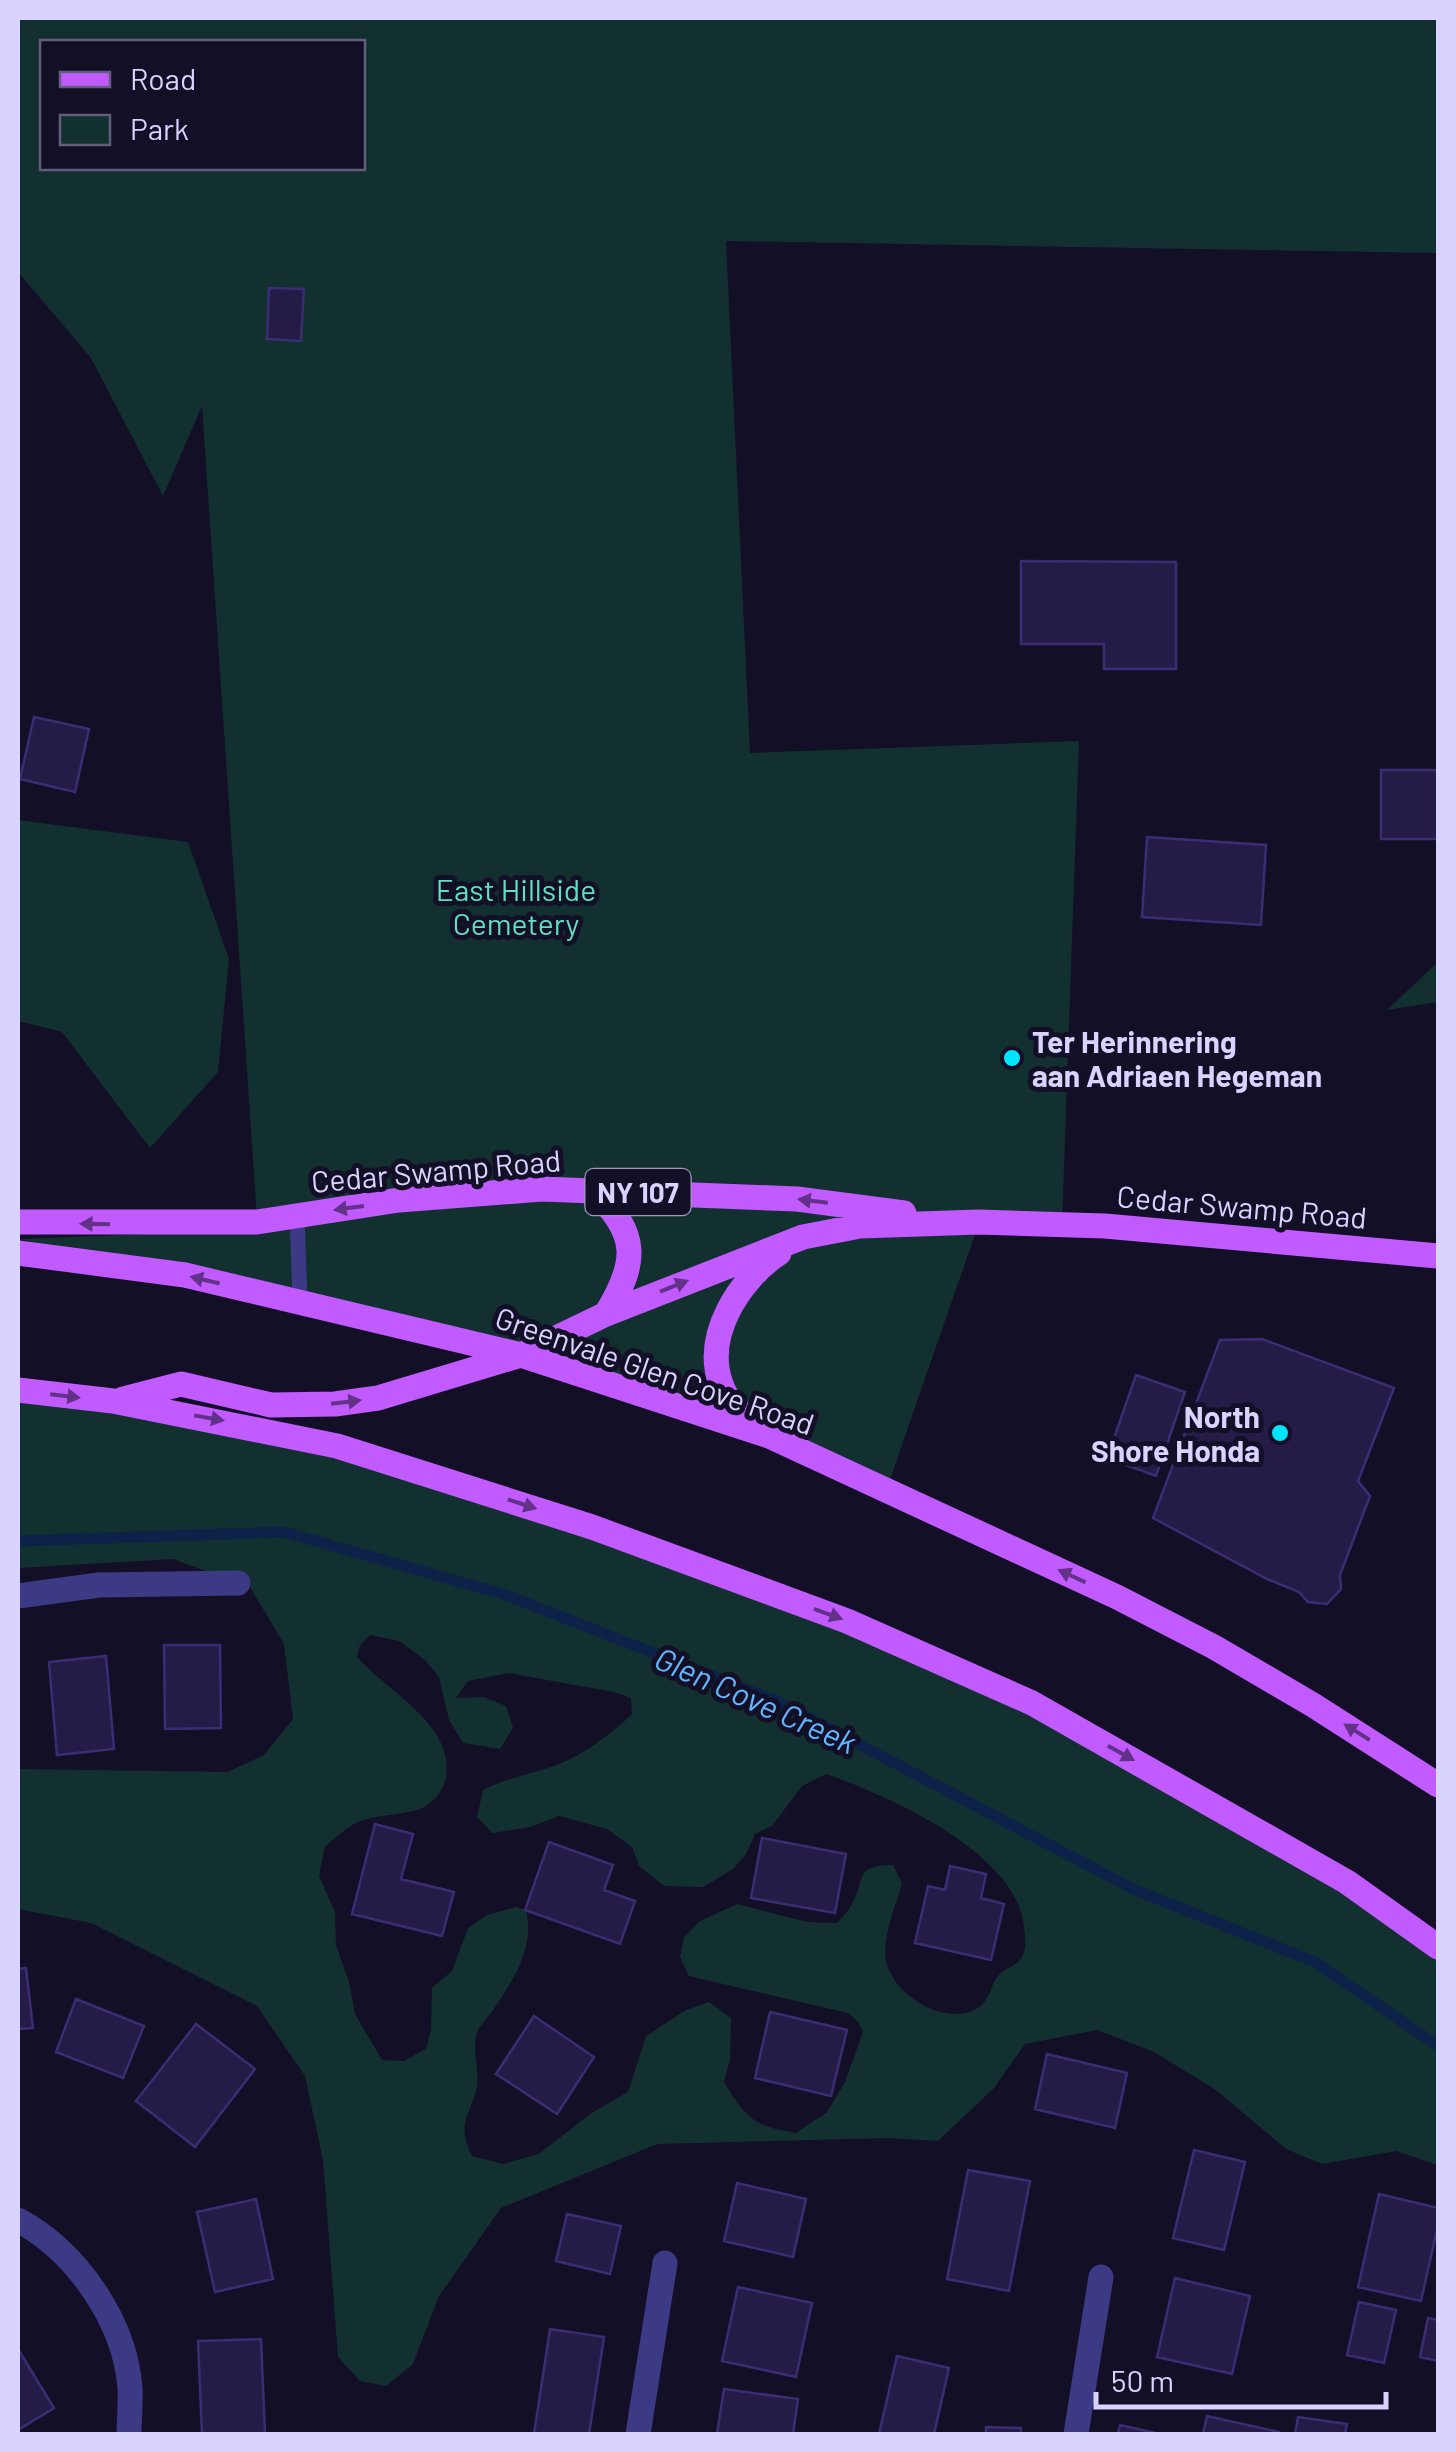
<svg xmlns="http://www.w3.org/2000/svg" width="1456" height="2452" viewBox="0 0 1456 2452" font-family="Barlow,sans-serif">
<rect width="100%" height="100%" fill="#130f26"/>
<path fill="#12302f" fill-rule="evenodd" d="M18,18H1438V253L726,241L750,753L1079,741L1062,1225L979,1223L886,1491L768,1431L182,1272L18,1239L147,1234L542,1189L257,1218L202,406L163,496L91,358L18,272ZM42,42H362V168H42Z
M18,820L188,842L229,959L218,1072L150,1148L62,1032L18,1021Z
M1438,962V1002L1387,1010Z
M18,1384L287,1433L592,1527L1032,1703L1438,1947V2165L1396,2151L1322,2164L1286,2149L1216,2090L1154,2052L1097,2030L1025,2044L994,2088L938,2141L887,2138L657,2144L501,2208L439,2296L413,2364L386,2386L360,2381L338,2357L323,2160L305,2076L257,2006L91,1923L18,1909V1769L228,1772L264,1755L293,1719L284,1644L250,1587L173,1559L18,1568ZM370,1635L399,1641L424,1659L439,1677L449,1720L463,1743L500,1749L513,1728L506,1706L484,1697L456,1698L468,1681L508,1673L614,1692L631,1698L632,1714C610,1735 581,1757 551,1767C527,1775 506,1778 483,1790L477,1817L492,1833L531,1827L559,1816L607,1829L632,1847L639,1866L664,1886L703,1887L733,1869L746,1854L755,1834L772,1826L802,1786L826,1774C887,1795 1018,1853 1024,1927C1025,1937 1027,1947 1022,1957C1017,1967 1006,1967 999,1975C990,1984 991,1999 979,2007C949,2028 898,1999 887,1965C880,1941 896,1906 902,1883L893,1865C853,1866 867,1877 852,1904C849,1911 842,1917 837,1923L807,1922L737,1904L700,1921L684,1937L680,1957L689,1976L848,2013L858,2022L863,2032L845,2082L827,2112L796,2133C753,2126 747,2119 724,2082L730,2059L731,2018L709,2002L686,2010L646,2036L628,2092L590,2114L539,2154L503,2164L472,2156C457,2125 468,2119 476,2090C481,2073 472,2053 476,2036C478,2027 488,2017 493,2010C514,1979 535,1948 526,1910L516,1907L487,1915L468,1928L452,1971L432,1988L431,2030L426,2049L404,2061L382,2060L355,2014L349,1982L336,1945L335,1912L319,1876L325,1846C335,1839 345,1828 356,1823C377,1813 403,1817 424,1807C433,1803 441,1792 444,1784C462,1728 387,1692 357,1657L360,1645Z"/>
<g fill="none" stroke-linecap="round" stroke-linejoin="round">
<path stroke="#0c2248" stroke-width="11" d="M18,1541L284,1532L503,1594L779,1702L1133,1889L1315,1962L1438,2046"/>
</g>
<path fill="#241b47" stroke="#3b2d73" stroke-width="2.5" d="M269,288L304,289L301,341L267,339Z
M1021,561L1176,562V669H1104V644H1021Z
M34,717L89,729L75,792L20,779Z
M1381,770H1438V839H1381Z
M1147,837L1266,845L1261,925L1142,917Z
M1262,1339L1394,1388L1358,1481L1370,1496L1340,1575L1341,1589L1327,1604L1308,1602L1299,1592L1267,1579L1153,1518L1220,1340Z
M1136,1375L1185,1392L1156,1476L1107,1458Z
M164,1645H220L221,1728L165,1729Z
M106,1656L114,1749L57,1755L49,1662Z
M375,1824L413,1834L401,1879L454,1892L442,1936L352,1914Z
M762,1838L846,1854L835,1913L751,1898Z
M549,1842L613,1865L604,1890L635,1901L620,1944L525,1910Z
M950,1866L986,1874L981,1898L1004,1904L991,1960L915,1943L928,1886L945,1890Z
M26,1968L33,2028L18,2029V1969Z
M76,1999L144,2026L123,2078L56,2052Z
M770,2012L847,2030L831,2096L755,2078Z
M534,2016L594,2057L557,2114L496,2074Z
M196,2024L255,2069L195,2147L136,2101Z
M1047,2054L1127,2073L1115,2128L1035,2109Z
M1194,2150L1245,2162L1224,2250L1173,2238Z
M968,2170L1030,2181L1009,2291L947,2279Z
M737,2183L806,2199L793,2257L724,2241Z
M1379,2194L1438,2208V2225L1421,2301L1358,2287Z
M256,2199L273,2279L215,2292L197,2212Z
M567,2214L621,2226L610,2274L556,2261Z
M1175,2278L1250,2296L1232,2374L1157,2357Z
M738,2287L812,2303L796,2377L722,2361Z
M1359,2302L1396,2310L1384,2363L1347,2355Z
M1428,2318L1438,2320V2361L1420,2357Z
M550,2329L604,2337L589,2434H534Z
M261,2339L265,2434H202L198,2341Z
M18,2349L54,2408L18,2430Z
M897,2356L949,2368L934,2434H879Z
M724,2389L798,2399L793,2434H717Z
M1207,2416L1279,2432L1278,2434H1203Z
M1298,2417L1347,2424L1345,2434H1295Z
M1120,2425L1160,2434H1118Z
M986,2427L1021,2428V2434H986Z"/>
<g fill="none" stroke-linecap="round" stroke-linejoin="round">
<path stroke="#3d3a85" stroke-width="15" d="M297,1215L300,1302"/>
<path stroke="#3d3a85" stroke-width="25" d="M18,1596L99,1585L238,1583
M18,2220C76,2251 125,2321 130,2388C131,2403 129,2419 129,2434
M638,2434L665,2263
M1076,2434L1101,2277"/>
<path stroke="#c25bff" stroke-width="25" d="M594,1191C639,1234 638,1262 606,1314
M18,1222H257L399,1200L542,1189L797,1199L904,1213
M18,1253L185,1275L521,1355L769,1436L1117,1597L1214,1647L1313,1705L1438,1785
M18,1390L113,1401L337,1446L592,1527L847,1621L1032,1703L1347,1882L1438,1947
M123,1399L181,1384L271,1405L335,1404L378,1398L521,1355L606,1314L803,1237L860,1226L979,1222L1105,1226L1438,1256
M757,1426C743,1415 727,1403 721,1384C703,1335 740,1279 779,1253"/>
</g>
<defs><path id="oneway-solid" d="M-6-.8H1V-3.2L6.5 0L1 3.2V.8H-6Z" transform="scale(2.5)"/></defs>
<g fill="#623188">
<use href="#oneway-solid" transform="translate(813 1201) rotate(-173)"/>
<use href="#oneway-solid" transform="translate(349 1208) rotate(172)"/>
<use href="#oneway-solid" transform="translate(95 1224) rotate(-179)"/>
<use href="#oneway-solid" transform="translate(205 1280) rotate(-167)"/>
<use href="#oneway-solid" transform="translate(674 1286) rotate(-22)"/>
<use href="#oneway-solid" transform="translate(65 1396) rotate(7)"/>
<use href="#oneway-solid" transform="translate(346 1402) rotate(-7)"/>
<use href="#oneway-solid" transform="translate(209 1418) rotate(10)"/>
<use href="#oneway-solid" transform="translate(522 1504) rotate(18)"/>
<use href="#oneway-solid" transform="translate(1072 1576) rotate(-155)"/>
<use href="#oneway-solid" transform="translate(828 1614) rotate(20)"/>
<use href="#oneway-solid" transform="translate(1357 1732) rotate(-148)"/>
<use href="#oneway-solid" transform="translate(1121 1753) rotate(29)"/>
</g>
<g fill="#00e5ff" stroke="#130f26" stroke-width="4">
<circle cx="1012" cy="1058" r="10"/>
<circle cx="1280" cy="1433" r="10"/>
</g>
<g text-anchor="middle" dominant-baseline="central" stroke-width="10" stroke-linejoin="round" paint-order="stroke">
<rect fill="#130f26" stroke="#9e99be" stroke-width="2.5" x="585.5" y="1169" width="105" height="46" rx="8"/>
<g font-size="28" font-weight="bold" fill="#d9d4ff">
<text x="638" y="1192">NY 107</text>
</g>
<g font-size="30" fill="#5fe0c0" stroke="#130f26">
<text x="516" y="889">East Hillside<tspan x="516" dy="34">Cemetery</tspan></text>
</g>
<g font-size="30" font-weight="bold" fill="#d9d4ff" stroke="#130f26" text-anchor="start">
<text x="1032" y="1041">Ter Herinnering<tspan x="1032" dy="34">aan Adriaen Hegeman</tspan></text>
<text x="1260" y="1416" text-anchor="end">North<tspan x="1260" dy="34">Shore Honda</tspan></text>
</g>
<g font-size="30" fill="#d9d4ff" stroke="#130f26">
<text transform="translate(436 1170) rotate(-5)">Cedar Swamp Road</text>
<text transform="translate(1242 1206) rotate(5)">Cedar Swamp Road</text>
<text transform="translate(655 1370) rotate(19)">Greenvale Glen Cove Road</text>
</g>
<g font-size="32" font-style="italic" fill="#62b6ff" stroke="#130f26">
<text transform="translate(756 1699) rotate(24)">Glen Cove Creek</text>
</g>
</g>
<rect width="1456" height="2452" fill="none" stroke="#d9d4ff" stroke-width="40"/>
<rect x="40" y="40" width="325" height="130" fill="#130f26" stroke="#625e7d" stroke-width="2.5"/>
<rect x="60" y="72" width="50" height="15" fill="#c25bff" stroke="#625e7d" stroke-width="2.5"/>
<text x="130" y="90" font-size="30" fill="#d9d4ff">Road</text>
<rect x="60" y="115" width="50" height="30" fill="#12302f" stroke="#625e7d" stroke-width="2.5"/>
<text x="130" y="140" font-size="30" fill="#d9d4ff">Park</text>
<path d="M1096 2392v15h290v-15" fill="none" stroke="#d9d4ff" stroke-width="5"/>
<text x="1111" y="2392" font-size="30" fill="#d9d4ff" stroke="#130f26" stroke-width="8" paint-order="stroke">50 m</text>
</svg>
